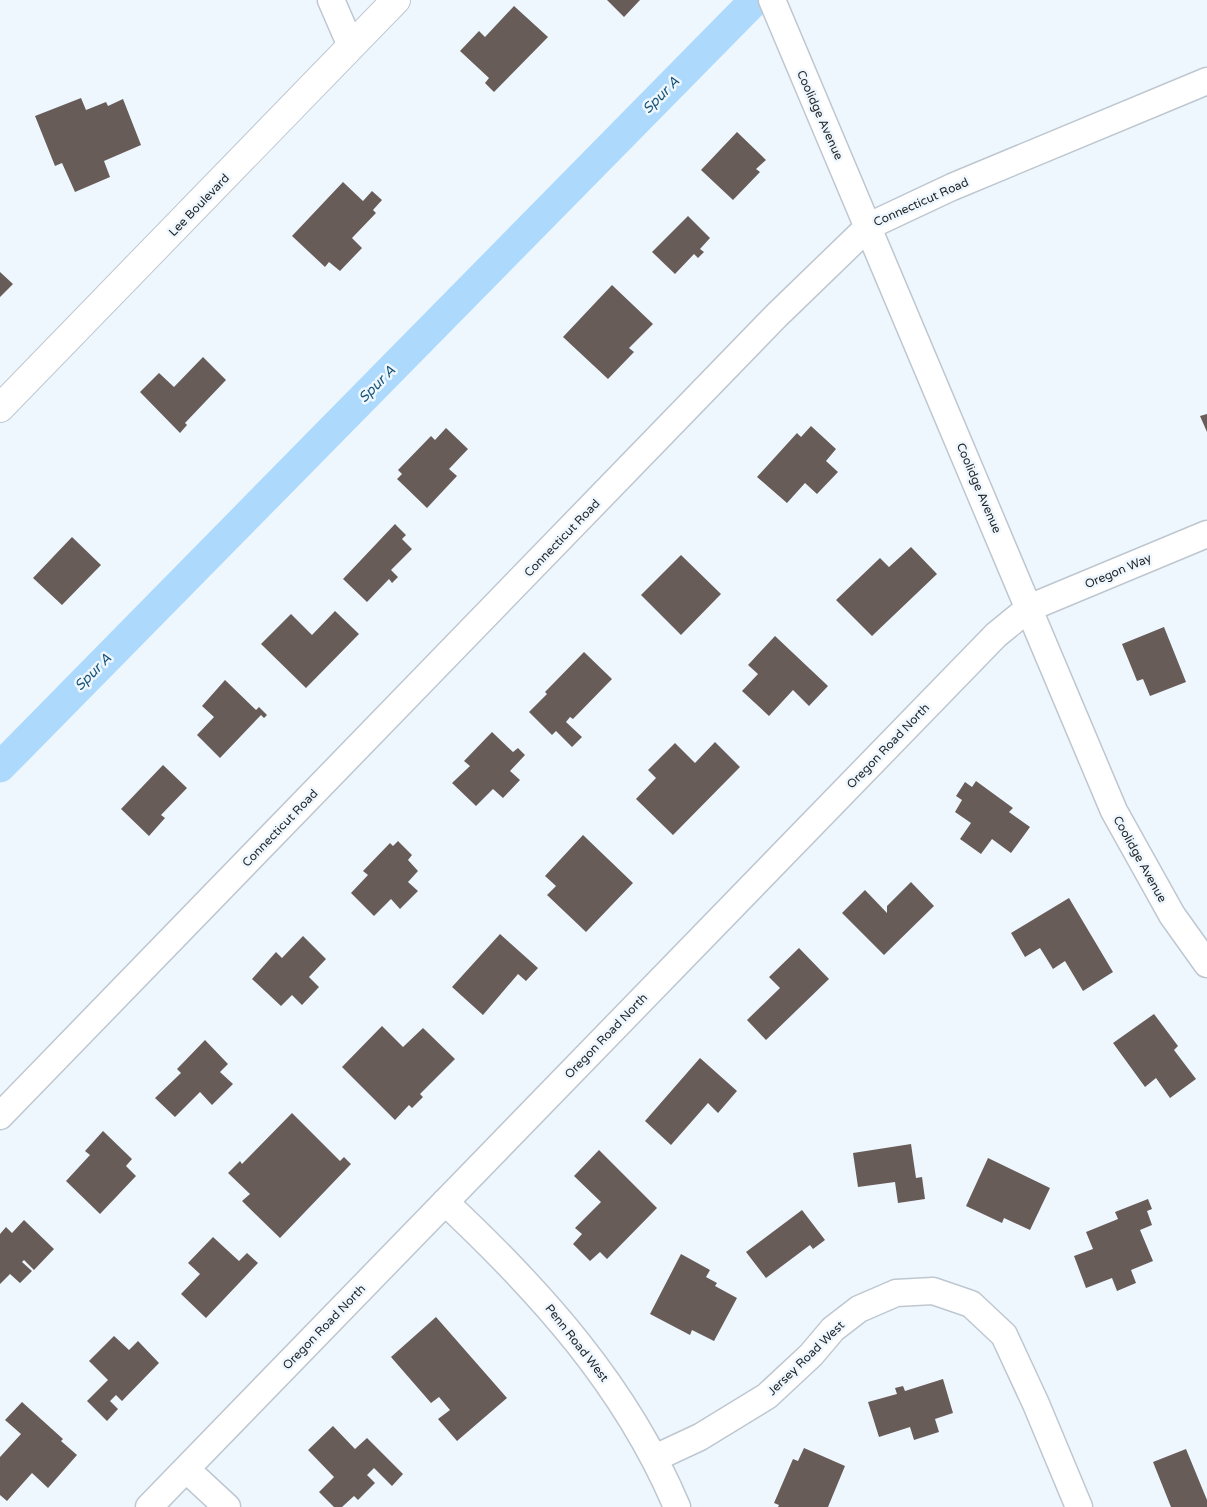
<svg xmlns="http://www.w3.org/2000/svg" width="1207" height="1507" viewBox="0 0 1207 1507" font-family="'Varela Round',sans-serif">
<rect width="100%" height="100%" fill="#eff7fe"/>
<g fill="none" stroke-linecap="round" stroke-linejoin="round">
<path stroke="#addafc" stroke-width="31" d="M0,767L755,0"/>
</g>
<path fill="#685c59" d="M607,0H640L624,17Z
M514,6L548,37L494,92L485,83L489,78L460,51L479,31L485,37Z
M81,98L86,110L106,102L108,106L123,99L141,145L104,161L110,177L75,192L62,163L55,166L35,116Z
M737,132L766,160L756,169L760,172L733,200L701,170Z
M343,182L363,201L372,191L382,200L373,210L376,213L352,238L362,248L340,271L329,262L325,267L292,236Z
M688,216L710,238L700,249L704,252L698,258L694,254L675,274L652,252Z
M0,272L13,284L0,297Z
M612,285L653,324L629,348L634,352L608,379L563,337Z
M203,357L226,380L185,423L187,425L180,433L140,392L159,373L174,387Z
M1207,414V432L1200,416Z
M811,426L836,449L826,461L838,472L817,494L805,483L787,503L757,477L797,433L801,437Z
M446,428L468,449L449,469L457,476L427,508L397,479L402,474L398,470L431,436L435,440Z
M395,524L406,535L402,539L412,549L391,570L398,577L392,583L389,579L367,602L343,579Z
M72,537L101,565L62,605L33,578Z
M911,547L937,574L872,636L836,600L880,558L889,567Z
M681,555L721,594L681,635L641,595Z
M335,611L359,634L306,688L261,644L291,614L312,635Z
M1164,627L1186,682L1150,696L1143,679L1137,681L1122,644Z
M775,636L828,686L809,706L793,690L769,716L742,691L758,674L748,665Z
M584,652L612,679L573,719L570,717L566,722L582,737L572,747L556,731L552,735L529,712L547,694L545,692Z
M225,680L256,710L259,707L267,715L264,718L261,715L220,758L197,735L214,717L202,706Z
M492,732L513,752L518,748L525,755L510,771L520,780L503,798L493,789L476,806L452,783L470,766L464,761Z
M715,742L740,767L673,835L636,799L656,778L648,770L675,743L695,763Z
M163,765L187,788L161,815L165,818L149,836L121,809Z
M976,781L1013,808L1009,812L1030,827L1011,853L992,839L981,854L960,839L971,823L955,812L962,800L956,796L965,782L972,787Z
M583,835L633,883L586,932L547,895L556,886L545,876Z
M398,841L412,855L408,860L418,871L408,882L418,891L400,909L391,899L374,916L351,893L368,875L363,871L390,843L393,846Z
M911,882L934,906L884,955L842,913L865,890L887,913V906Z
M1069,898L1113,972L1083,991L1065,961L1053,969L1040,948L1025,957L1011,933Z
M500,934L538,968L526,981L518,974L483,1015L452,987Z
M303,936L326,959L309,977L319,987L302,1005L292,995L281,1006L252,979L276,952L282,958Z
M799,948L829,979L766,1040L747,1020L780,988L769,977Z
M1154,1014L1178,1046L1174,1050L1196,1079L1170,1098L1156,1078L1145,1087L1113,1043Z
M382,1026L403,1047L423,1028L455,1059L420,1094L423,1097L412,1108L409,1105L395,1120L342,1067Z
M205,1040L228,1064L220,1072L233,1084L212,1105L200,1092L175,1117L155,1098L181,1073L177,1069Z
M700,1058L737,1091L718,1113L708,1103L671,1145L645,1121Z
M292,1113L340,1161L344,1157L351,1164L280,1238L242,1201L250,1194L228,1173L240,1161L242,1164Z
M103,1131L132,1159L126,1166L136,1176L100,1214L66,1181L90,1155L85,1151Z
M911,1144L916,1178L922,1177L925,1199L898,1203L895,1182L858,1187L853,1153Z
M599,1150L657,1208L607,1259L600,1252L590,1261L573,1244L582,1234L575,1228L601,1202L574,1176Z
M988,1158L1050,1188L1030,1230L1004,1218L1002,1223L966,1206Z
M1148,1199L1152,1209L1147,1211L1152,1225L1140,1230L1153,1261L1131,1270L1136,1283L1117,1291L1112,1278L1086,1288L1074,1256L1093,1249L1086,1232L1118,1219L1115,1212Z
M802,1210L825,1240L813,1249L810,1245L766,1278L746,1252Z
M24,1220L54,1249L34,1270L24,1260L22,1262L32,1271L20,1283L10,1274L0,1284V1234L6,1227L12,1233Z
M213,1237L239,1261L247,1253L258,1263L206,1318L181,1294L200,1274L188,1263Z
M681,1254L710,1270L706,1277L717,1283L715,1286L737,1298L714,1341L692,1330L690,1335L650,1314Z
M436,1317L507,1398L457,1441L438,1419L450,1410L439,1397L431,1403L391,1357Z
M114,1336L129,1350L138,1341L159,1363L122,1401L116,1395L110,1401L118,1409L107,1421L87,1401L108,1380L89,1361Z
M943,1379L953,1413L935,1419L939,1432L914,1440L910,1427L879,1437L868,1402L897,1394L895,1388L903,1386L905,1391Z
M22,1402L63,1439L61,1441L77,1455L48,1488L32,1473L7,1501L0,1495V1457L21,1434L5,1420Z
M333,1426L355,1449L367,1438L403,1474L392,1486L374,1468L367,1475L375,1483L358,1500L354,1496L342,1507H334L319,1492L334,1477L308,1450Z
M804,1448L845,1466L828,1507H778L779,1505L774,1503L793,1459L798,1461Z
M1186,1449L1207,1500V1507H1171L1153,1462Z"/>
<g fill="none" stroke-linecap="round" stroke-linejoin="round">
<g stroke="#bec7d0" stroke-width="29">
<path id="street" d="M331,0L351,46
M772,0L1114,811L1172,915L1207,964
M0,1116L776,316L869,226L952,187L1207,81
M445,1202C540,1291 626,1386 677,1507
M655,1458L700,1437L767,1396L811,1355L833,1329L859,1309L896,1293L933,1291L971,1304L1004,1335L1036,1404L1079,1507
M186,1469L227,1507
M149,1507L996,635L1029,608L1207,534"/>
</g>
<g stroke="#bec7d0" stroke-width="30">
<path id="secondary" d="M0,408L396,0"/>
</g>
<use href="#street" stroke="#fff" stroke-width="26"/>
<use href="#secondary" stroke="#fff" stroke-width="28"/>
</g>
<g text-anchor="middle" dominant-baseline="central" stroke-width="5" stroke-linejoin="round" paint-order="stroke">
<g font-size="12" fill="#1e2225" stroke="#eff7fe">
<text transform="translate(820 115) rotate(66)">Coolidge Avenue</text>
<text transform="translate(921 202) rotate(-24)">Connecticut Road</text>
<text transform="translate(199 205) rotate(-46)">Lee Boulevard</text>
<text transform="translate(979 488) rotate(67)">Coolidge Avenue</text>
<text transform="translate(562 538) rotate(-46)">Connecticut Road</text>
<text transform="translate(1118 571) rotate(-23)">Oregon Way</text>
<text transform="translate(888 746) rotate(-46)">Oregon Road North</text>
<text transform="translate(280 828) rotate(-46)">Connecticut Road</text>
<text transform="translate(1140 859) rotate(61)">Coolidge Avenue</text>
<text transform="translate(606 1036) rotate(-46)">Oregon Road North</text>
<text transform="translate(324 1327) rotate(-46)">Oregon Road North</text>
<text transform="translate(577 1343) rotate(52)">Penn Road West</text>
<text transform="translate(806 1358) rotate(-44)">Jersey Road West</text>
</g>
<g font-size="14" font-style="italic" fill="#185378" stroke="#eff7fe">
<text transform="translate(661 95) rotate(-45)">Spur A</text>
<text transform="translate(377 384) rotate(-45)">Spur A</text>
<text transform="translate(93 672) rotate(-45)">Spur A</text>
</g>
</g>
</svg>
